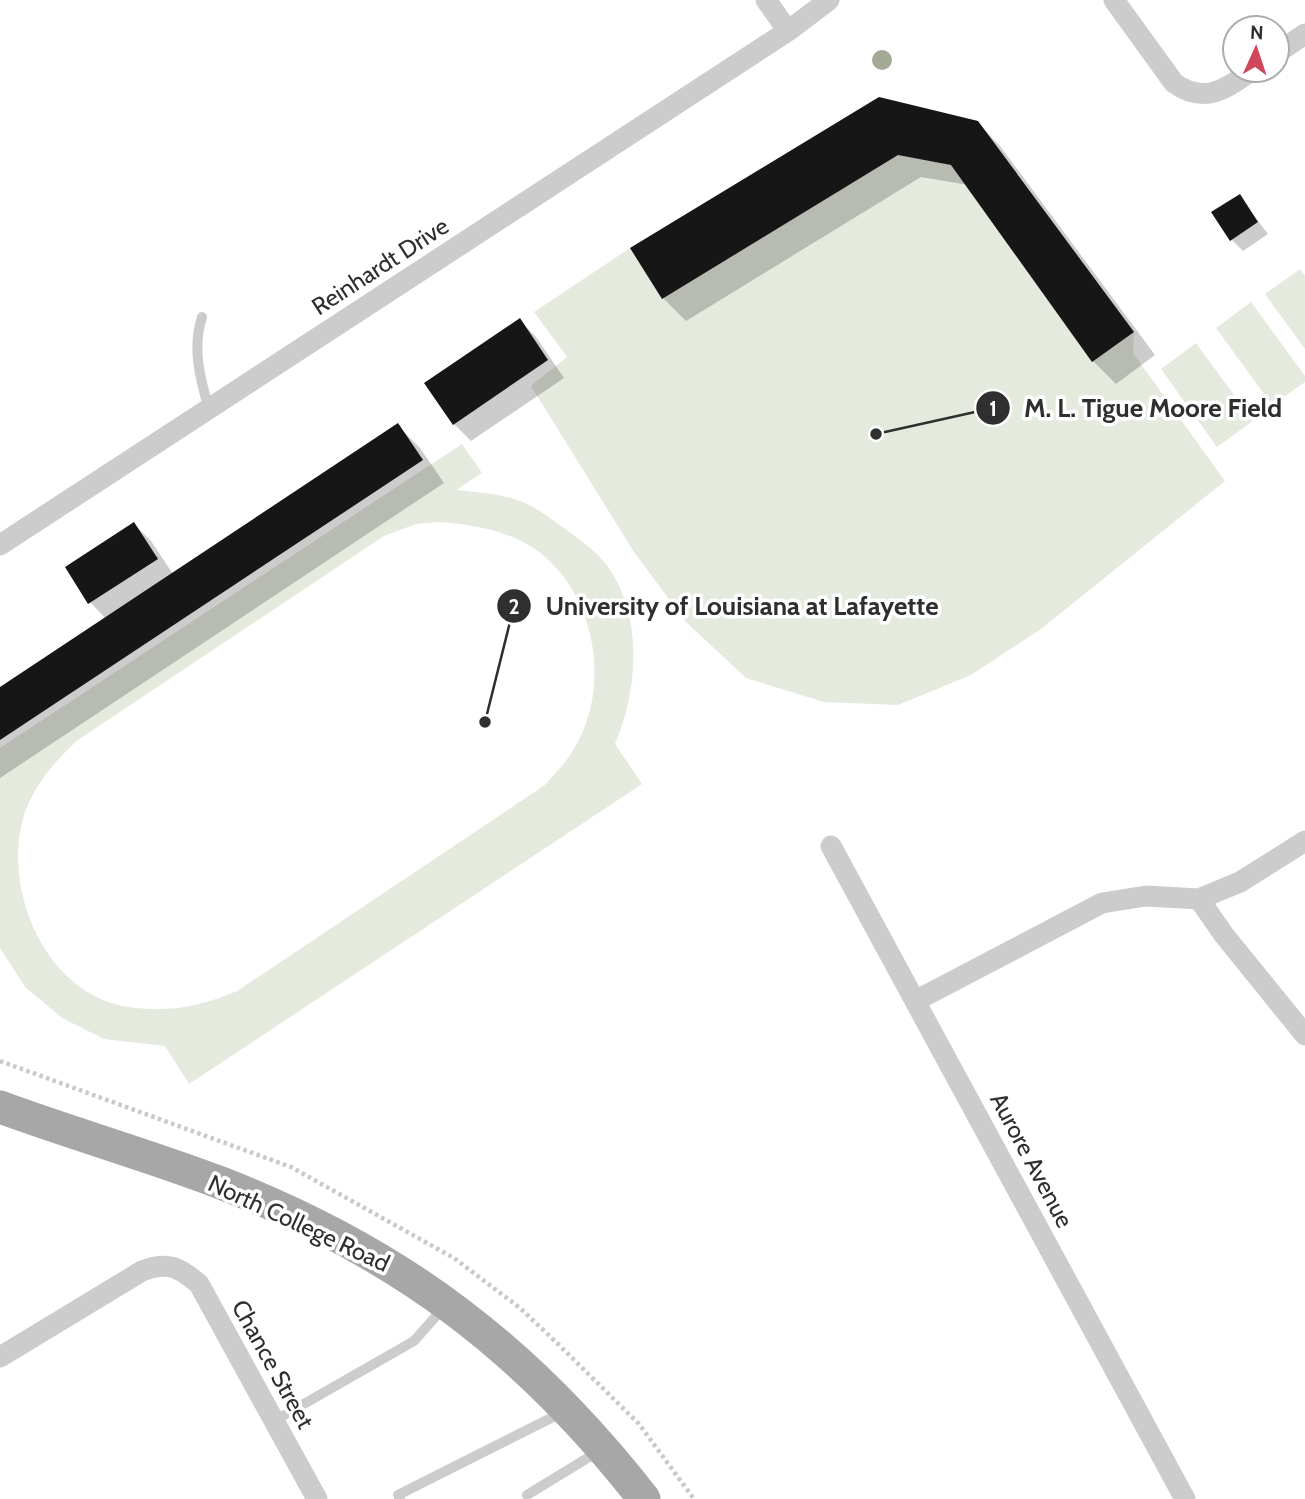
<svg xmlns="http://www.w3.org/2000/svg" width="1305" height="1499" viewBox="0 0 1305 1499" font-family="Cabin,sans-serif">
<rect width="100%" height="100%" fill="#fff"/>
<path fill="#e5eade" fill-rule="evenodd" d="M879,97L978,121L1134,332L1133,353L1225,481L1041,629L971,675L898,705L824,702L746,678L686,622L634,552L531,386L567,357L534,312L630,248Z
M1300,269L1305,276V349L1265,294Z
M1251,302L1305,376V382L1272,405L1216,328Z
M1196,343L1253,421L1217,447L1161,369Z
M462,444L482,473L456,490C478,493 499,493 520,501C534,506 549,517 561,526C580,540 599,552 612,573C643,623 637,693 615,744L642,784L189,1084L165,1046L104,1039L62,1018L25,987L0,948V748ZM438,522C474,524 516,532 544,556C598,602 611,692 572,752C565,764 554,774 545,785L237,991C202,1006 168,1013 129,1007C45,995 0,887 25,812C36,783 55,761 78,740L384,536L416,524Z"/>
<path fill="#0003" d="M977,122L1000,146L1155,355L1116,384L1093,361L968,185L921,177L686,321L663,298L633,249Z
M1239,196L1268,234L1243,251L1232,240Z
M519,320L536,337L564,378L471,441L454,424Z
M397,425L420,448L444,483L0,778V689L106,619L90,602L134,524L151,541L173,574Z"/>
<path fill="#161616" d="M879,97L978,121L1134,332L1092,362L951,165L898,155L662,299L630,248Z
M1240,194L1258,222L1230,241L1211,212Z
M520,318L548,360L453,425L424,383Z
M398,423L423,460L0,740V687Z
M134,522L158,559L88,604L65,567Z"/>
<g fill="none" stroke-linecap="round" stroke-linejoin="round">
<path stroke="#c9c9c9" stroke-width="4.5" stroke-dasharray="3.5 3.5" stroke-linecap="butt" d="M0,1061L291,1167L454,1258L520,1308L558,1344L639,1424L694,1499"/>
<path stroke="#ccc" stroke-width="10" d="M202,317C192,348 200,379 209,409
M274,1421L414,1341L444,1307
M527,1495L599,1451
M400,1499L398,1495L563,1412"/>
<path stroke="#ccc" stroke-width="21" d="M766,0L788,31
M1114,0L1174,83C1205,105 1225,89 1253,70
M1277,53L1305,34
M0,545L788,31L829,0
M831,846L1185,1499
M1199,899L1224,935L1305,1035
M917,1000L1102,903L1146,896L1199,899L1240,882L1305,841
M0,1357L142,1271C168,1261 179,1267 199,1284L317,1499"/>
<path stroke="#a7a7a7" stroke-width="33" d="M0,1107C73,1134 148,1155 221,1183C399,1252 527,1349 644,1499"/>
</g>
<circle fill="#a2aa96" cx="882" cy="60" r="10"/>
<g text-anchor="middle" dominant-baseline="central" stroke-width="7" stroke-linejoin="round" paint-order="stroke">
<g font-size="24" fill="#2f2f2f" stroke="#fff">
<text transform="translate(380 266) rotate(-33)">Reinhardt Drive</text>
<text transform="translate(1032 1160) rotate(62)">Aurore Avenue</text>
<text transform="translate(299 1223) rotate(25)">North College Road</text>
<text transform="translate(273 1364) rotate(61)">Chance Street</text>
</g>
</g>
<path fill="none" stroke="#2f2f2f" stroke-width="2.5" d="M876 434L993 408M485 722L514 606"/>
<g fill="#2f2f2f" stroke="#fff" stroke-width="2.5">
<circle cx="876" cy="434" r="7"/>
<circle cx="485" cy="722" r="7"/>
<circle cx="993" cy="408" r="18"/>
<circle cx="514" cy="606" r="18"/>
</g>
<g font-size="21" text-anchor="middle" font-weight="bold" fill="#fff">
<text x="993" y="416">1</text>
<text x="514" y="614">2</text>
</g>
<g font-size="26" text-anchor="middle" font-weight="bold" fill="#2f2f2f" stroke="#fff" stroke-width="7" stroke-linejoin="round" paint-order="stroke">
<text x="1153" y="417">M. L. Tigue Moore Field</text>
<text x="742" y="615">University of Louisiana at Lafayette</text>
</g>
<g transform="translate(1256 49) rotate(3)"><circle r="33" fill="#ffffff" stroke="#acacac" stroke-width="2"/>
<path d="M0-5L12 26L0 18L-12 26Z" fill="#cf475b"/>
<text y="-10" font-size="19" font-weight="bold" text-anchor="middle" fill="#2f2f2f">N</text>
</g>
</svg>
